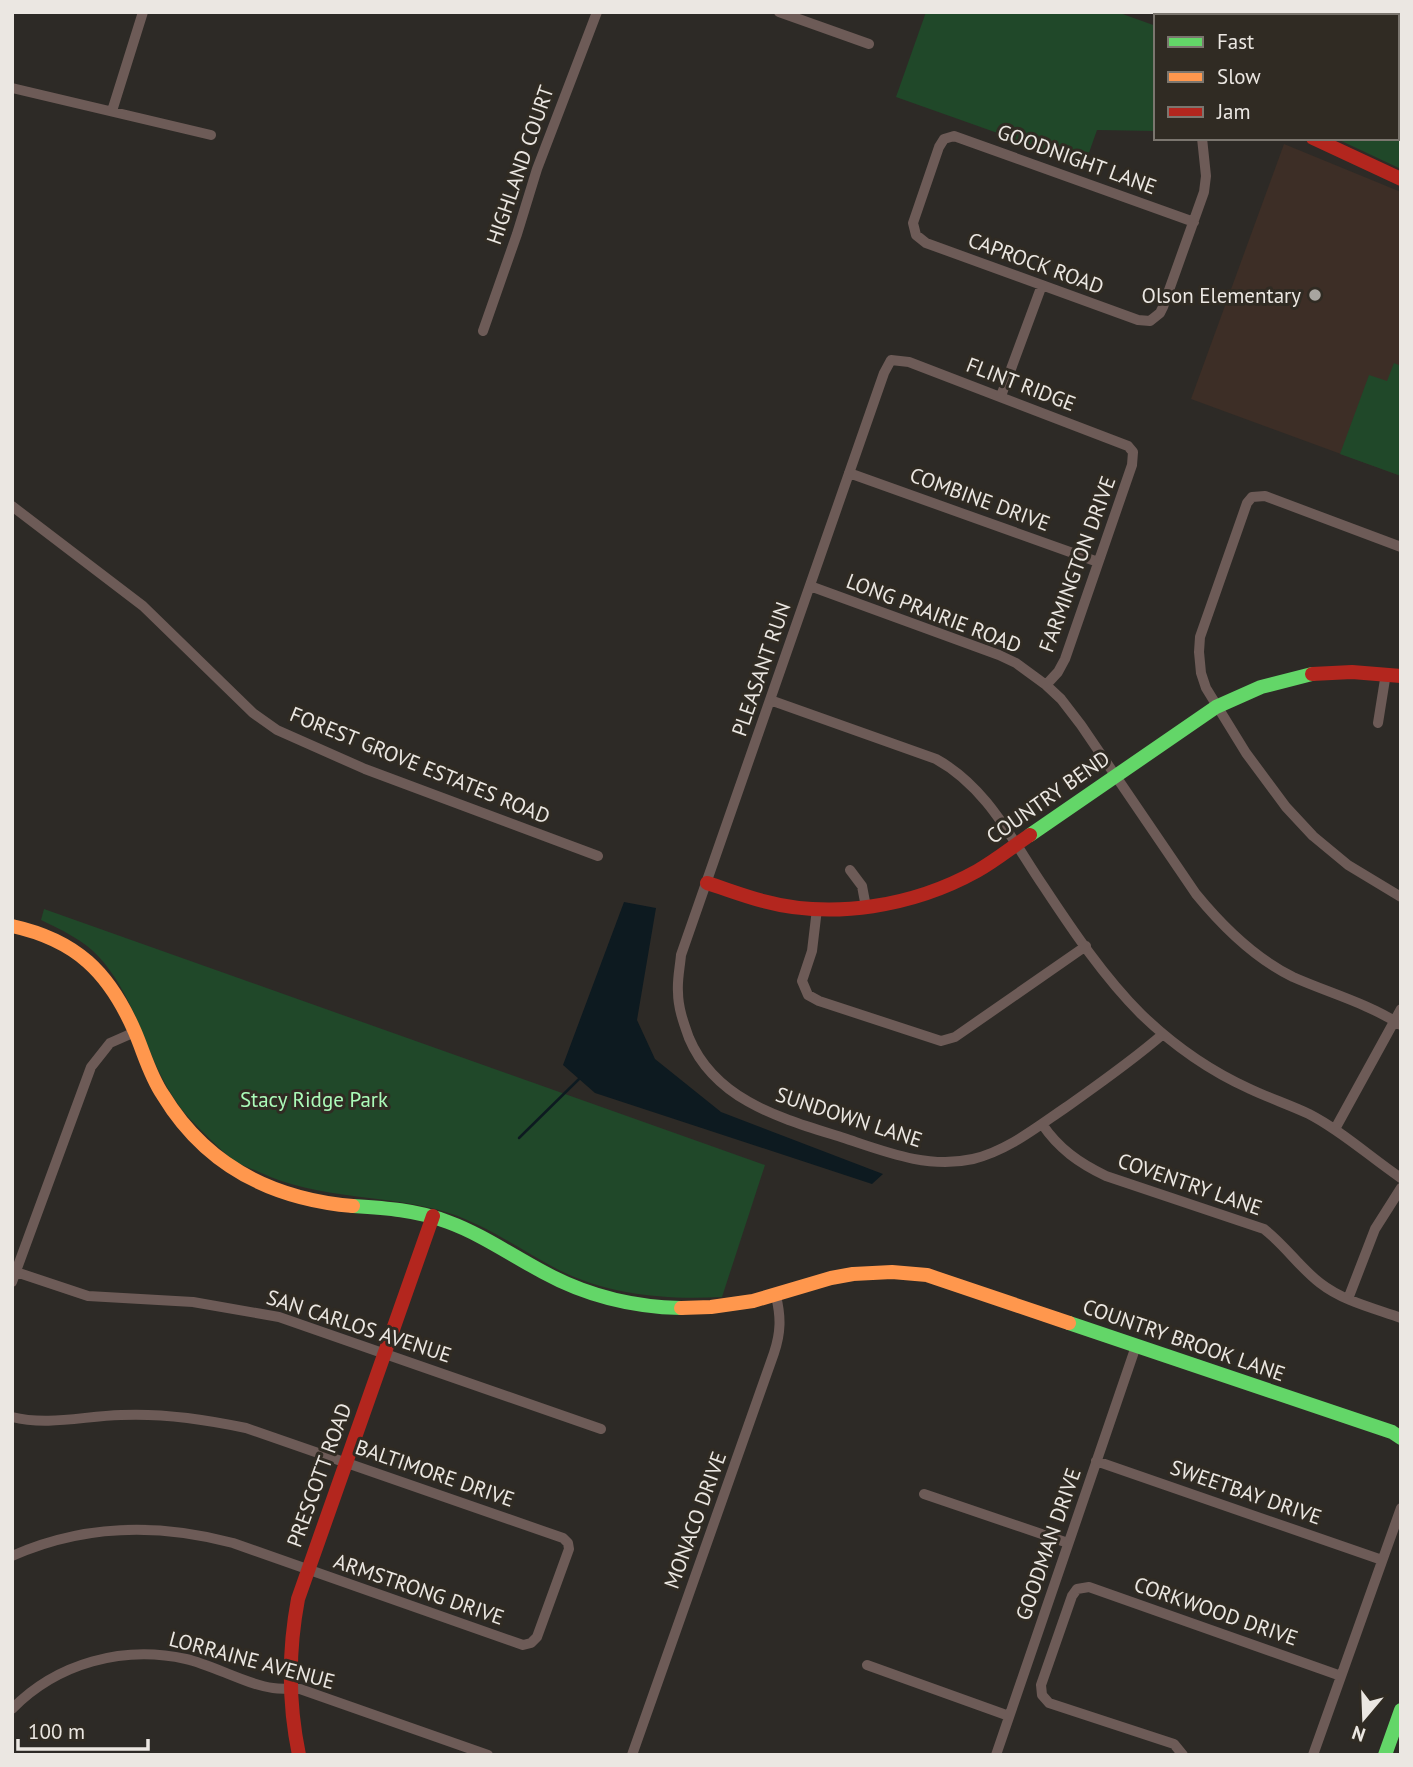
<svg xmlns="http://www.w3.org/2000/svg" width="1413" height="1767" viewBox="0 0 1413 1767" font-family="'PT Sans',sans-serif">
<rect width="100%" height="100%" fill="#2d2a26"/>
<path fill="#3d2e26" d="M1284,144L1401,192V476L1191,399Z"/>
<path fill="#204829" d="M926,12H1117L1156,26V131L1097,130L1085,164L896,97Z
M1397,111L1401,113V169L1335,138H1397Z
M1394,363L1401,366V476L1340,454L1369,375L1387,381Z
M44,909L765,1165L722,1297C665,1300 608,1295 557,1269C521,1250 488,1226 449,1213C386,1193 320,1201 259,1172C251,1168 242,1166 235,1161C220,1150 205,1134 192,1121C146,1073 144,1007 99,957C84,940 61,930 41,920Z"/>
<path fill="#0d1a20" d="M624,902L656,908L637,1020L655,1059L721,1112L883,1174L872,1184L595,1093L563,1065Z"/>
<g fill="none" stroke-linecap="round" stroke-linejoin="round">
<path stroke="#0d1a20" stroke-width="2.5" d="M519,1138L579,1079"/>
<path stroke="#6d5b57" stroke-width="10" d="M779,12L869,44
M1296,12L1306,16
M1333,16L1334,12
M1397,48L1401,49
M12,88L211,135
M112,111L143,12
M1194,222L954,136L944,139L939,147L913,223L916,235L926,243L1138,320L1150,321L1160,313L1163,307L1204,192L1206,176L1202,138
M483,331L517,234L537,169L597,12
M1001,396L1042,285
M849,473L1098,562
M12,506L143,606L253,713L277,730L365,769L598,856
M1401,547L1265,496L1252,497L1247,503L1200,637L1199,652L1201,673L1206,688L1246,753L1286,807L1313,836L1348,865L1401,897
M810,586L999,655L1016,663L1046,685L1061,699L1081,725L1196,894C1223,927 1254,958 1293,977C1329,993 1367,1003 1401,1025
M1046,685L1058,672L1065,659L1132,465L1133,452L1128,446L909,362L891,360L884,373L681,955C680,967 677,980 678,992C678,1008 684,1024 689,1038C716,1102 784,1119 844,1138C886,1152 928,1169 973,1159C1007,1151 1037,1127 1065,1108C1099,1084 1132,1061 1163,1034
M770,700L936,759C987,787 1012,840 1044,887C1073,931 1104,977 1141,1014C1173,1045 1210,1071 1250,1089C1269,1098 1290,1105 1309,1114C1342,1131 1370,1157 1401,1178
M1378,723L1386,673
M850,870L862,886L866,907
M817,909L812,951L802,981L808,995L819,1001L941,1041L955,1037L1086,946
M1042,1124C1059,1149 1079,1163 1106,1176L1264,1229C1285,1245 1299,1267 1320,1283C1343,1301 1373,1308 1401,1318
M1335,1129L1401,1009
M16,1272L88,1296L193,1302L279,1317L601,1429
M12,1282L91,1067L110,1043L135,1032
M1348,1299L1375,1229L1401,1188
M12,1417C48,1426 84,1416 121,1415C164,1413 204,1419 246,1428L563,1538L568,1543L569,1549L537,1637L531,1643L523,1645L233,1543C158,1523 84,1524 12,1556
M1096,1461L1382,1560
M924,1494L1068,1543
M867,1665L1009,1716
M12,1709C57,1663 123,1645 186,1659C213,1665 247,1685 273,1688C281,1689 291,1689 300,1689L488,1755
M632,1755L774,1353C781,1332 781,1317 776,1296
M996,1755L1136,1346
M1183,1755L1174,1744L1049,1703L1042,1695L1041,1685L1072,1596L1077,1589L1089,1587L1341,1676
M1313,1755L1401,1508"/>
<path stroke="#63d668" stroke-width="14" d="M1030,835L1216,707L1261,687L1312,674
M353,1206C385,1208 417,1210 448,1222C481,1234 511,1255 543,1272C585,1295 633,1307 681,1308
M1069,1323L1392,1432L1401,1438
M1385,1755L1401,1710"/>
<path stroke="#ff974d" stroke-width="14" d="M12,926C76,940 109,972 135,1032C144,1053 150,1076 163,1095C206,1166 272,1199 353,1206
M681,1308L711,1307L753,1301L831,1278L853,1274L892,1272L927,1275L1069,1323"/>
<path stroke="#b3261e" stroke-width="14" d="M1313,138L1401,179
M1312,674L1352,672L1401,676
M707,883C726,889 744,896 763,901C833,920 914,906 977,871C995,861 1012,847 1030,835
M299,1755C288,1702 288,1652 298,1599L433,1216"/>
</g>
<circle fill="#a8a5a0" stroke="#302b23" stroke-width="2.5" cx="1315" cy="295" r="7"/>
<g text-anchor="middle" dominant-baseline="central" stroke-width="6" stroke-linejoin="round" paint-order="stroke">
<g font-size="21" fill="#ebe7e2" stroke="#302b23">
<text transform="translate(1077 159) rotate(20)">GOODNIGHT LANE</text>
<text transform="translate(520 165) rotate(-71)">HIGHLAND COURT</text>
<text transform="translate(1036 263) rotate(20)">CAPROCK ROAD</text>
<text transform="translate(1021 384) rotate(21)">FLINT RIDGE</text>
<text transform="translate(980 499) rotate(20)">COMBINE DRIVE</text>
<text transform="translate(1077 564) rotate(-70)">FARMINGTON DRIVE</text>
<text transform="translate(934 613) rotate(21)">LONG PRAIRIE ROAD</text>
<text transform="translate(761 669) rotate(-71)">PLEASANT RUN</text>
<text transform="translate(420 765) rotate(22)">FOREST GROVE ESTATES ROAD</text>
<text transform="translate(1048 797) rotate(-35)">COUNTRY BEND</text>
<text transform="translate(849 1117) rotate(18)">SUNDOWN LANE</text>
<text transform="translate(1190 1184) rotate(19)">COVENTRY LANE</text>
<text transform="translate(359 1326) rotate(18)">SAN CARLOS AVENUE</text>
<text transform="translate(1184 1340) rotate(19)">COUNTRY BROOK LANE</text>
<text transform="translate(435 1473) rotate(19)">BALTIMORE DRIVE</text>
<text transform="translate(319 1475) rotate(-70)">PRESCOTT ROAD</text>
<text transform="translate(1246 1492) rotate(19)">SWEETBAY DRIVE</text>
<text transform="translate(695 1520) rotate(-70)">MONACO DRIVE</text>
<text transform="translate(1048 1544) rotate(-71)">GOODMAN DRIVE</text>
<text transform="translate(419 1589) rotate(19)">ARMSTRONG DRIVE</text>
<text transform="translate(1216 1611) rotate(19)">CORKWOOD DRIVE</text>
<text transform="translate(252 1660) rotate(15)">LORRAINE AVENUE</text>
</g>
<g font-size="21" fill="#ebe7e2" stroke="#302b23" text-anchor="end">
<text x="1301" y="295">Olson Elementary</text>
</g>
<g font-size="21" fill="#abfbb9" stroke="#302b23">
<text x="314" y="1099">Stacy Ridge Park</text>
</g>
</g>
<rect width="1413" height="1767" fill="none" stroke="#ebe7e2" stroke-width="28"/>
<rect x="1154" y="14" width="245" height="126" fill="#302b23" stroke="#7b766f" stroke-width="2"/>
<rect x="1168" y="37" width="35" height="10" fill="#63d668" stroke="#7b766f" stroke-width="2"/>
<text x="1217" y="49" font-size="21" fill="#ebe7e2">Fast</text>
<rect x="1168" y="72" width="35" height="10" fill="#ff974d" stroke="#7b766f" stroke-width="2"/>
<text x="1217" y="84" font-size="21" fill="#ebe7e2">Slow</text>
<rect x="1168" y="107" width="35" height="10" fill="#b3261e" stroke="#7b766f" stroke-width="2"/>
<text x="1217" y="119" font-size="21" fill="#ebe7e2">Jam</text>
<g transform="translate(1364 1718) rotate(199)" stroke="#302b23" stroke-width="5" paint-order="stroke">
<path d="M0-5L12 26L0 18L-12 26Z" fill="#ebe7e2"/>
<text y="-10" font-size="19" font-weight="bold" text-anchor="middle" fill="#ebe7e2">N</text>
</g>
<path d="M18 1739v10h130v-10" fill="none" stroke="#ebe7e2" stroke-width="3.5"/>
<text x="28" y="1739" font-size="21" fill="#ebe7e2" stroke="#302b23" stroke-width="5" paint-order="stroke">100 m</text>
</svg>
